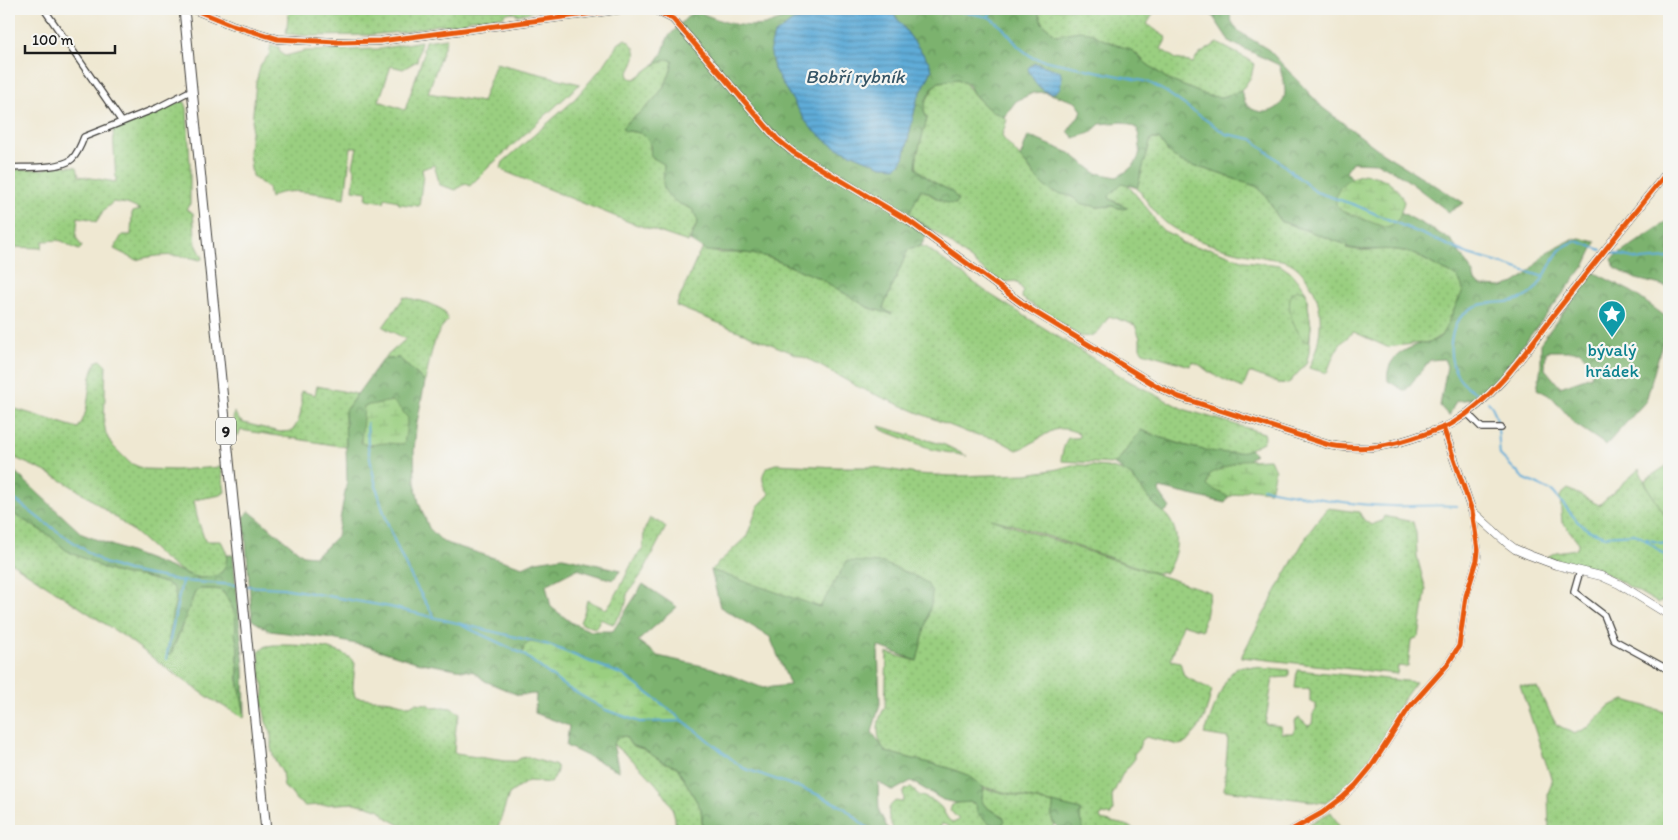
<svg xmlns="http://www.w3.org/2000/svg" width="1678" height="840" viewBox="0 0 1678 840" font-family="Itim,sans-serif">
<defs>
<pattern id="grass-dots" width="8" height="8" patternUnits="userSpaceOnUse" patternTransform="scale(1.25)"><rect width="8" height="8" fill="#9acf80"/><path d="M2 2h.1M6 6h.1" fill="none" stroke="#84b16e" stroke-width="1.8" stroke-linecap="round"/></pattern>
<pattern id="forest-crowns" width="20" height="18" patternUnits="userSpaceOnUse" patternTransform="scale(1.25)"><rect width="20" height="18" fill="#7bb26e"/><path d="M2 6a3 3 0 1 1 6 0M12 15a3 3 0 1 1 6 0" fill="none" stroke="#64905a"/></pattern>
<pattern id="wetland-marsh" width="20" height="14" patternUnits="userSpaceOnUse" patternTransform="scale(1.25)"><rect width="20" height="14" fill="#9acf80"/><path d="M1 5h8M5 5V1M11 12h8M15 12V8" fill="none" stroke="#84b16e"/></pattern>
<pattern id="water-rules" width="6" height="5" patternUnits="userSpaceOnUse" patternTransform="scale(1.25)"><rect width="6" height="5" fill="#5facd8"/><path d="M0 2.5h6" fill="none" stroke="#4e8bae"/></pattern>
</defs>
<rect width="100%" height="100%" fill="#f6f6f2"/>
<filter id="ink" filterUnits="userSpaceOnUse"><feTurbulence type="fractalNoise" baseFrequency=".02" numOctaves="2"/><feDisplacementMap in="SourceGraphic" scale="10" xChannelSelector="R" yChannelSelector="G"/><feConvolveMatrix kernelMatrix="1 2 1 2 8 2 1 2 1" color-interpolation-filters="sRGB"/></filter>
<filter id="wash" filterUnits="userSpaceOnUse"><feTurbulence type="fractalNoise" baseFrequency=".0096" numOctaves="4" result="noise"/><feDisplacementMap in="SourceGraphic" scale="20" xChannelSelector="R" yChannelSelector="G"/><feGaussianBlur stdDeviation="1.12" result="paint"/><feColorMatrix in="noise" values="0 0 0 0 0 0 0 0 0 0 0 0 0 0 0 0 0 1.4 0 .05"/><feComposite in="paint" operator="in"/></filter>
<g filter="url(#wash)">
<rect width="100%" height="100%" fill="#efe8d2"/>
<path fill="url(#grass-dots)" stroke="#5b764e" d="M289,9H542L518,15L513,12L507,13L502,17L470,19L466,22L454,25H437L403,32L368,35L312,36L286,34Z
M1038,9H1156L1147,24L1167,38L1161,49L1176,59L1193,63L1197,56L1217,43L1250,60L1254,64L1251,77L1241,91L1222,97L1208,96L1169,80L1147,64L1133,51L1091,35L1069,33L1056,35L1042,23Z
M447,38L428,93L482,102L496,63L580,84L491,165H489L490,166L470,186L465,183L456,190L440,185L434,165L422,169L423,175L419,206L399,204L398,201L385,198L384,202L366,199L367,192L353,190L355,171L353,166L357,147H351L345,198C325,195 285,185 270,198L268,188L252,176L249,153L256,82L261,64L269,55L271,45L279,47L280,53L285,56L305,51L380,49L421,41L417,61L403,69L391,66L379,101L405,110L424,53L423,51L425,41Z
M625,39C642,50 635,60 628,74L630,78L635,79L654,65L668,59L673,61C670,82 657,99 641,112C635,117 627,121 623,128L625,131C638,131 652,135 650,150L664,163C664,177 665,196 678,203C683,206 688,206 693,210L698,221L688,242L629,222L504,171L501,168L503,162L572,102L604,65L618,44Z
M951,79C963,78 967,85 973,93C977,99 984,105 990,109C996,114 1002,115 1007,120L1002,135L1003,138L1025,163L1034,176L1077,200L1079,203L1098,207L1112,206L1123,209L1121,204L1110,199L1109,196L1122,183L1127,184L1150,212L1157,224L1164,231L1177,237L1181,243L1199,248H1209L1245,261L1280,265L1290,272L1301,285L1306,292L1311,326L1309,353L1306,364L1288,384L1278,383L1252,373H1249L1243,388C1231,383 1220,378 1209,372C1203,368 1199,363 1192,362L1190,366L1143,352L1140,348V338L1135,325L1109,316C1101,328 1097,339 1080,336L1022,298L1023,290L1016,281L1005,282L995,279L936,232L912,217L909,214L921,189L939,200L952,192L930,180L916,168L917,155L927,119L924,111V105L934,86L939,82Z
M183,101L185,102L187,108L190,164V204L186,209L193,213L196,244L203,258L200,260C181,254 155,254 136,260L114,249L122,235H131L132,212L141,210L127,204L113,202L104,210L96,222L90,219L78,217L76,237L82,247L79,250C73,248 69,245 64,242C59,239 50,241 43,241L42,248L9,247L10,171L13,170L40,169L41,170C51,166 67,165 77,167L79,176L116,182L113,130L134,120Z
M1151,139H1159L1168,152L1182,163L1208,170L1258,187L1268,199L1280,221L1347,245L1346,248C1364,253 1379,248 1397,250C1413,252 1422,259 1436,266C1448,273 1461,274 1463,291L1442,335L1430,342L1387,347L1354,332C1337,344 1334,354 1327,373L1309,368C1322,340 1327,304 1306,278C1301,271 1294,264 1286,261C1279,259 1270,259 1263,257C1233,251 1199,244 1173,228C1158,219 1147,201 1137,188Z
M921,246L926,247L988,293L1129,381L1183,409L1264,433L1265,436L1263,442C1255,446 1247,452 1238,453C1213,457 1165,439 1141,430L1118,461L1113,464L1062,461L1061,459C1062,454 1065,441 1068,438H1076L1079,437V433C1072,431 1066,428 1059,429C1049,429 1030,447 1017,450L997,439L969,433L919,413L860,388L808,359L676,306L699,254L703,249L719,253H746L767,257L819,278L869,308L889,313L883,308L907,252L911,248Z
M404,297L429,303L443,310L448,320C432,336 430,361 425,382L399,358L382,360L406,339L383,327Z
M101,360L106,365L104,423L106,434L111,444L130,463L144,469L176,470L221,467L225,492L221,495L194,500L197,517L205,541H221C223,545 226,550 227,555C231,572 211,581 197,577C169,570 151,544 129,528C106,511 83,491 57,478C42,469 25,463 9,455V407L78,428C93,408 85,380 97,361Z
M317,386L357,394L345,411L346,447L241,430L238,436L232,430L234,412L240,421L244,423L280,432L292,431C303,417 301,408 301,391L315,395Z
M879,426L945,445L967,456L934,450L882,430Z
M776,464L837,467H874L917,474L952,476L1027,474L1058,469L1072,465H1082L1107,467L1127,472L1131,476C1139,484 1145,494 1153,503C1157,508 1163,511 1167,516C1182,534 1177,555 1166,573H1155L1018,526L991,519L1210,592L1202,630L1182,624L1171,660L1180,662L1184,676L1212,690L1205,716L1198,729L1186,743L1179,745L1146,737L1141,741L1139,748L1134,754V760L1123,773L1112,796L1113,811L1110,816L1104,814L1100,816L1101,820L1126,825L1137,831H1084L1080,819V810L983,787L967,775L949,768L886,752C875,739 876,721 885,707L887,653L917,661L820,608L711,570L747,536L758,506L770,494C760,483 759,468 776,464Z
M1639,469L1647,487L1664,513L1669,528V553L1665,557L1669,560V598H1667L1658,603L1595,567L1569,563L1547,557L1556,552L1576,549L1579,543L1568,529L1562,523L1560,496L1568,489L1599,505Z
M1327,508L1359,512L1364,520L1371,525L1382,521L1384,516L1413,522L1416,533L1417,557L1426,590L1419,637L1411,640L1408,667L1398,666L1397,674L1241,657L1285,574L1308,534Z
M9,511L50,536L67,551L96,564L104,569L126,575L141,576L165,583L173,587L175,592L176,600L167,651L171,654C180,633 187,612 195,592L200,589H214L220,590L224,593L235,613L236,628L235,633L238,647V680L245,715L244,718L211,699L165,667L125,637L9,561Z
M650,518L661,523L666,527L642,574L627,594C628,605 620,616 613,624L600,619L596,628L584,625L580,622L584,613L587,600L606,609C610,604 614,598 617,593C626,578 630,561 643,549L644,531Z
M274,645C295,645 341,644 355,663L353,687L355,697L391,701L410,706L415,703L427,704L434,708L443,707L451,708L460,713L456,726L454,752L456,754L505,761H516L521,758L527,757L557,766C558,772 554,778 551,783L528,781L509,794L497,831H411L387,818L380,810L368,806L354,803L305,806L296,800L291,793L284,787L282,772L274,758L271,748V732L266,722L262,700L264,695V686L261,678L259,652L266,646Z
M1244,666L1264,668L1267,671L1270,668L1289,670V677L1273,678L1265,724L1280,726L1281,733H1292L1296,728L1295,721L1299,718L1308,726L1312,724L1313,714L1316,710V704L1310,700V689L1295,688L1297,670L1416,682L1402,701L1395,720L1378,750L1363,771L1326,803L1224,790L1228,738L1204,734C1211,720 1223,675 1237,668C1239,667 1242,666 1244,666Z
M1520,685L1537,688L1556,724L1574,734L1589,727L1609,706L1625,700L1669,713V831H1549L1548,794L1552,781Z
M624,736L626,737L631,745L643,749L663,762L677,767L701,809L703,831H673C674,828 676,823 675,819C673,798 644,770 628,756C623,751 616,749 613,743L618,738Z
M911,788L919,795L934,801L941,807L948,819L953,823L959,820L950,810L952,805C960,802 969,800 976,805L977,809L1002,815C996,813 979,806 982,797C982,794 984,792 984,789H986L1053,804L1054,805L1051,817C1054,823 1055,826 1050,831H954L949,826L942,824L937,831H894C890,821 883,808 896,801L901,802L904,800L903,792L906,789Z
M1331,812L1342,831H1296Z"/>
<path fill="url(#forest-crowns)" stroke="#4c6745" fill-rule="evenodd" d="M890,9H1038L1042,23L1056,35L1079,31L1089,32L1102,39L1133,51L1147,64L1169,80L1208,96L1222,97L1241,91C1243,95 1244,102 1247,105C1260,118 1284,112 1285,92C1285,84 1281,73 1279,65L1230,42L1208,9H1228L1232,22L1238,31L1269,50L1323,108L1383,153L1464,203L1449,212L1399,174L1378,163L1352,162L1346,171L1355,182L1399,211L1451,240L1473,273L1475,281L1482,286L1503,287L1514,283L1525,276L1547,252L1570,240L1580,238L1596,242L1585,265L1499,376L1473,399L1456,401L1449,416L1440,406L1447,366L1444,359L1430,360L1405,391L1388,381C1385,358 1404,349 1423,343C1429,342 1436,341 1441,336C1447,328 1457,301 1463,291C1461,274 1448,273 1436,266C1423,259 1413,251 1397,250C1379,248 1363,252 1346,247L1347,245L1280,221L1268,199L1258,187L1208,170L1182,163L1168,152L1159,139H1151L1137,188L1122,183L1109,196L1110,199L1127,208L1123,209L1112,206L1098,207L1079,203C1073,193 1059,196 1050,190C1037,183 1031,168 1020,158L1028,136L1070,153L1096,173L1117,177C1141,164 1143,154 1137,128L1123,122L1100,124L1090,133L1074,138L1068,131L1082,111L1076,102L1044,92L1033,93L1016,101L1004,117L991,111L982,103L973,93L969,85L958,79L939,82L934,86L926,100L924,111L927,119L917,155L916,168L930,180L952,192L958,200L956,204C943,205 933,194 921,189L909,214L930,229L921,246L911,248L907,252L883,308L892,314L869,308L819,278L768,257L746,253L706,251L690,241L698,221L693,210C688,206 683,206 678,203C658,191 664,182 664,164L651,157C650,152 651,148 650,144C647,133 635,131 625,131L622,128C627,121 635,117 641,112C657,99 670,82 673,61L668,59L654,65L662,54L668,37L694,10C720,21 736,28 765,25L807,10L817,14L809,18L793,21L774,35L772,43L774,69L785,88L812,129L840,149L882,166L904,158L917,100L932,70L929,62ZM1035,63L1060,71L1056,91L1049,93L1042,89L1032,64Z
M1669,220V287L1636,279L1615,268L1612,259Z
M1593,272L1632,292L1669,319L1646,401L1606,445L1575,424L1552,397L1537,389L1541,367V342ZM1546,351H1579L1594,365L1591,376L1560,387L1545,369Z
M399,358L425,382L416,428L414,451L415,482L419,503L429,528L443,542L523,567L536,561L563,557L621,570L613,580L577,569L546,585L551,607L572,623L591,631H613L643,584L677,607L638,641L658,656L712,668L763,688L790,685L770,637L720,607L711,570L820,607L847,561L883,563L915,576L927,583L932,593L931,604L917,661L878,646L880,704L872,732L886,752L949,768L967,775L983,787C985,792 980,798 983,803C988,812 1000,811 1005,820L1003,824C993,828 985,821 977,813L976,805L972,802L956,803L943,800L911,781L893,791L878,782L879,811L889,831H703L701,809L677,767L663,762L643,749L631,745L626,737L624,736L618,738L613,744L619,771L566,746L569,726L535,713L536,694L518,695L485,681L474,672L416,662L366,646L327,638L270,631L252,620L244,517L249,511L303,555L314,556L324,549L337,536L347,481L345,411L382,360Z
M1141,430C1168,441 1223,461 1250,449L1255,454L1249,459L1243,472L1234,484L1225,503L1160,488L1159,492L1170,508L1165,513L1153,503L1131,476L1113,464L1118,461Z
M9,463L12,469L82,534L198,578C217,577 226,576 227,555H233L244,667L245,715L238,680V647L235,634L236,628L235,613L224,593L220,590L214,589H200L195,592C188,612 179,631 172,651L170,655L167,654L172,614L176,600L175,592L173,587L165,583L141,576L126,575L104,569L96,564L67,551L50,536L9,511Z
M1053,803L1081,810L1080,819L1084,831H1072L1063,827L1058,828C1046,814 1054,816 1053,803Z"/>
<path fill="url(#wetland-marsh)" stroke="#5b764e" d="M1365,174C1386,178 1395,182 1404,202L1399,218L1391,226L1384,227L1342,211L1336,205C1335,185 1347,178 1365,174Z
M1299,290L1306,292L1311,326L1309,342L1304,341C1294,327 1286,312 1291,293Z
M393,401L408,418L404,444L386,443L369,445L361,443L364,406Z
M1270,459L1275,470L1270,491L1250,489L1229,497L1207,486L1210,474L1241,460Z
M1669,464V528L1664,513L1647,487L1645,480Z
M530,642L549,645L623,675L661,703L683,721L640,722L606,710L563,685L523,654L524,646Z"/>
<path fill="url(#water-rules)" stroke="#3e647a" d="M833,9H890L929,62L932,70L917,100L904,158L897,167L882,166L840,149L828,142L812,129L806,122L785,88L774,69L770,49L774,35L793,21L809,18Z
M1035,63L1060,71C1063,79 1062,94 1050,93C1039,91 1032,78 1028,69L1029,67Z"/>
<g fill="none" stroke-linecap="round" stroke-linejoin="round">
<path stroke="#5facd8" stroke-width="2" d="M949,9L989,17L1002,27L1019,47L1033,58L1148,82L1166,92L1226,134L1252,139L1316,192L1355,205L1468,254L1506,265L1544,277
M989,16L991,9
M1608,252L1641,260L1669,258
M1479,395C1472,390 1463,385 1459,378C1445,356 1448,319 1474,307C1492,299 1513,307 1530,294C1544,283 1549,263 1560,250C1565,245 1571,243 1577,241L1601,250
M1488,402C1500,412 1498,440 1500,455L1523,478L1553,492L1578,522L1588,530L1604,536L1634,534L1640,536L1669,558
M367,423C368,433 367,444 369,453C379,512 402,566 434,616
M1262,488C1305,496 1348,505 1392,506C1414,507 1435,504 1457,506
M9,495L41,520L104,563L128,571L182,581L237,585
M1646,539L1669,545
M245,586L283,588L390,607L549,645L623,675L661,703L743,768L812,792L843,807L871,831
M459,624L523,654L563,685L606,710L640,722L683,721
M166,659L182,581"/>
</g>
</g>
<g filter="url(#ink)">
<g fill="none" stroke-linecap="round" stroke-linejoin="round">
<g stroke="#3c3b37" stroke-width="8">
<path id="street" d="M44,9L122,122
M9,168C23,167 62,169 72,159C78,153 81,145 84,137L157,108L192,90
M1467,413L1482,428H1501
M1580,571L1574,592L1604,615L1614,640L1669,670
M1290,831L1322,813L1342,798L1356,785L1371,767L1409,708L1447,665L1459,646L1466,596L1477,560L1478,550L1472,511"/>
</g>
<g stroke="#3c3b37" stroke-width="9">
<path id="secondary" d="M193,9L232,25L278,39L337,42L380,41L624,9
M653,9L673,19L777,139L793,152L909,221L1028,308L1160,388L1179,397L1329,445C1367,451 1389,447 1425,434C1435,430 1445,428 1453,423C1495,398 1527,350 1556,312C1593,265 1631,217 1669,170
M1443,427L1472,511L1507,543L1515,549L1529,555L1556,565L1601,576L1619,584L1669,615"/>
</g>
<g stroke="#3c3b37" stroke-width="11">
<path id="primary" d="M184,9L266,831"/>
</g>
<use href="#street" stroke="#fff" stroke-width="5.5"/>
<use href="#secondary" stroke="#fff" stroke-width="8"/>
<use href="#primary" stroke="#fff" stroke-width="9"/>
<g stroke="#f6f6f2" stroke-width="8">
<path id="cycleway" d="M193,9L232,25L278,39L337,42L380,41L624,9
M653,9L673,19L777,139L793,152L909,221L1028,308L1160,388L1179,397L1329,445C1367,451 1389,447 1425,434C1435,430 1445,428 1453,423C1495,398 1527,350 1556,312C1593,265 1631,217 1669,170
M1290,831L1322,813L1342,798L1356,785L1371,767L1409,708L1447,665L1459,646L1466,596L1477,560L1478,550L1472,511L1443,427"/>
</g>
<use href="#cycleway" stroke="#e8590c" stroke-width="5"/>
</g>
</g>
<defs>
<g id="sight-pin" transform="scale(1.4375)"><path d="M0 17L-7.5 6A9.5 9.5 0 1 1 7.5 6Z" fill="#0f9aa8" stroke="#f6f6f2"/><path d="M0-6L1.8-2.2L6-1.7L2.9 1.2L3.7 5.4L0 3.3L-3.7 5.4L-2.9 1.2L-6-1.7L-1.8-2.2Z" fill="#fff"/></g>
</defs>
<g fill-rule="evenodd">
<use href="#sight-pin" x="1612" y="314"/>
</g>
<g text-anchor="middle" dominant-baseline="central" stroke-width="4.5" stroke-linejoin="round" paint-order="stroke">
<rect fill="#f6f6f2" stroke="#5d5d5c" stroke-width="1" x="216" y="417.5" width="20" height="27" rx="4"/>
<g font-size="16" font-weight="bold" fill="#1c1c1c">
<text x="226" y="431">9</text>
</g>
<g font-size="18" fill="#0d838f" stroke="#f6f6f2">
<text x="1612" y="350">bývalý<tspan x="1612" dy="21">hrádek</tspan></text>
</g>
<g font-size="19" font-style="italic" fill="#375667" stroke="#f6f6f2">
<text x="855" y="76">Bobří rybník</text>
</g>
</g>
<rect width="1678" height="840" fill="none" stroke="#f6f6f2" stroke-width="30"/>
<path d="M25 45v8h90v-8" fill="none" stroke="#1c1c1c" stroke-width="2.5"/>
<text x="32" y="45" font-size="15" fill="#1c1c1c" stroke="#f6f6f2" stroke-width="4" paint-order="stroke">100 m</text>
</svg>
